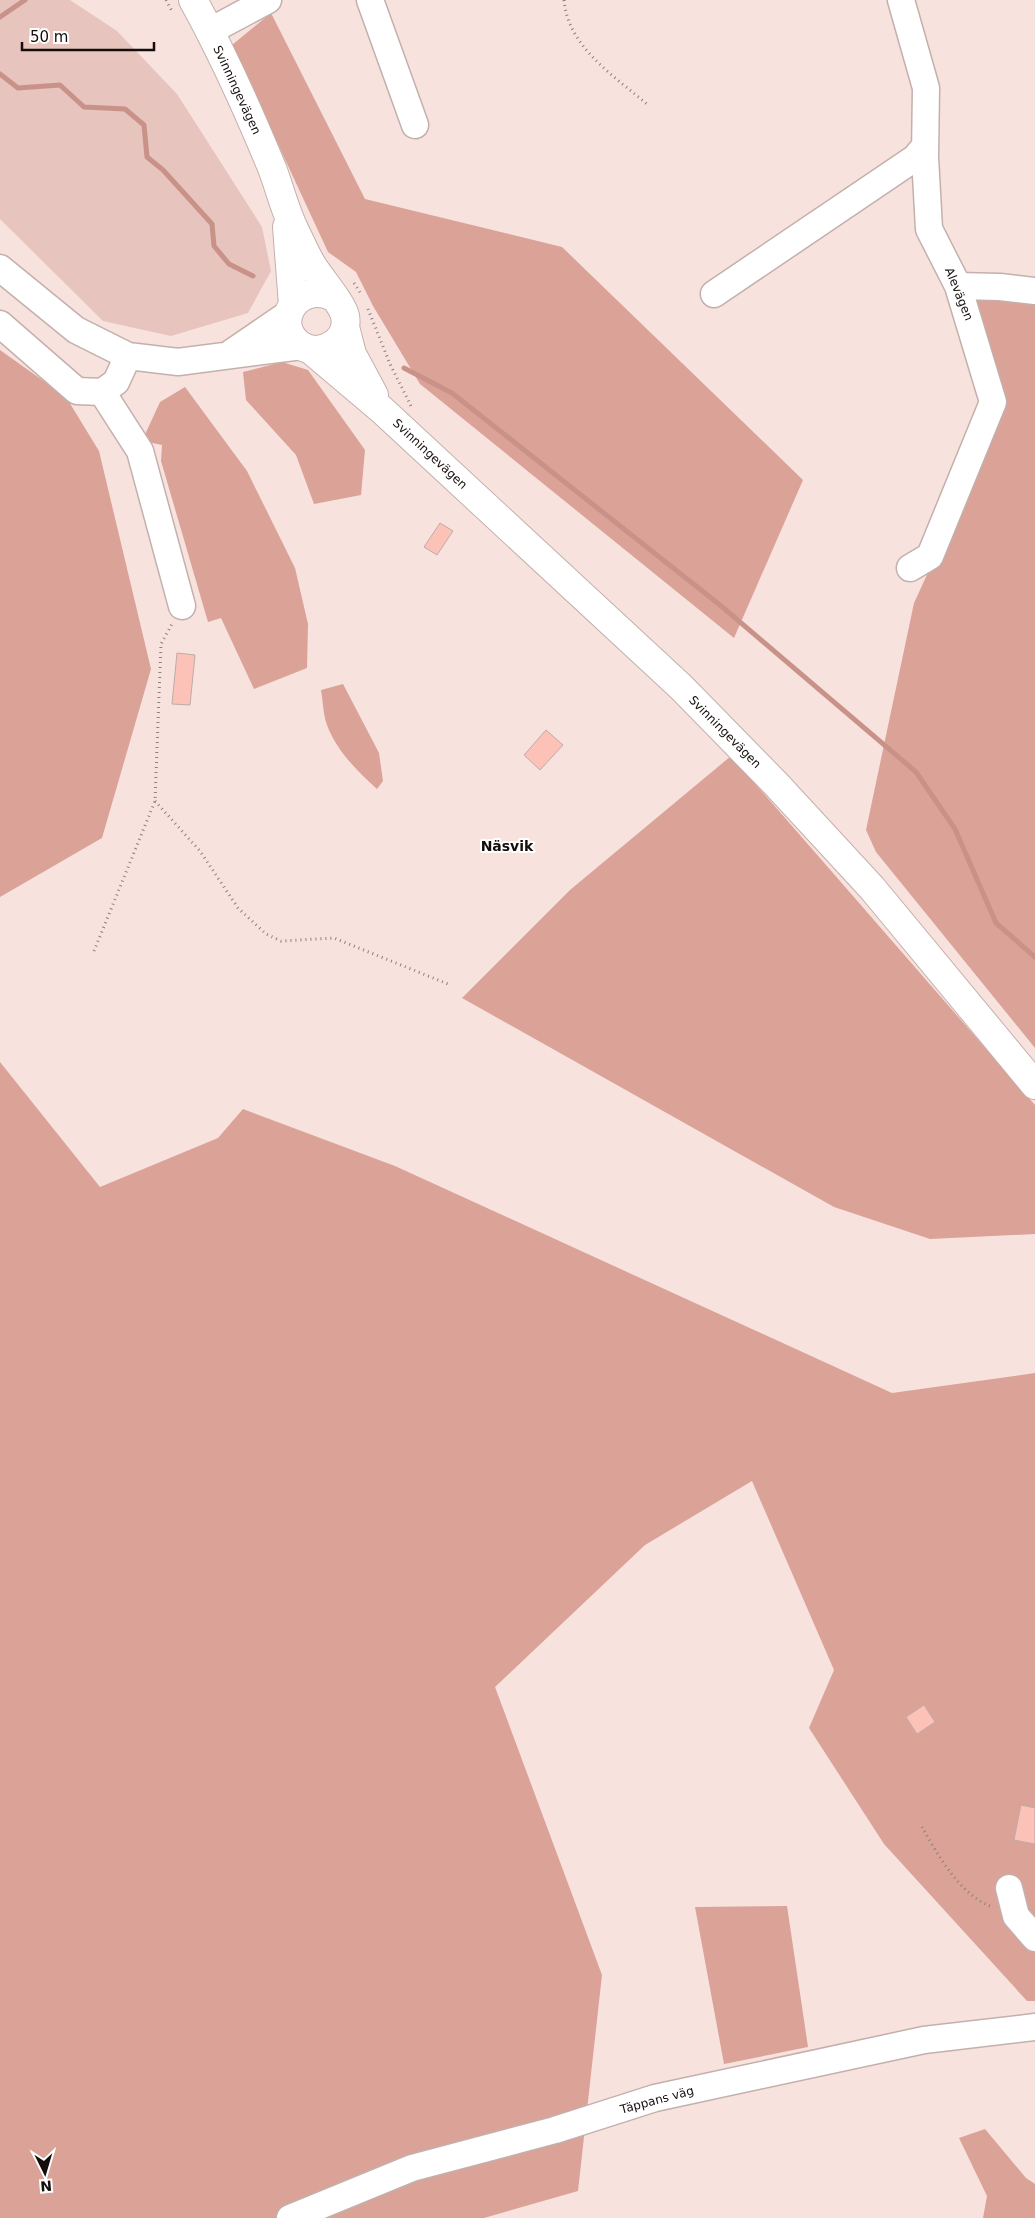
<svg xmlns="http://www.w3.org/2000/svg" width="1035" height="2218" viewBox="0 0 1035 2218" font-family="'DejaVu Sans',sans-serif">
<rect width="100%" height="100%" fill="#f7e2de"/>
<path fill="#e7c4bd" d="M0,0H70L117,31L177,94L262,227L271,271L248,313L171,336L103,321L0,219Z"/>
<path fill="#dba298" d="M271,13L365,199L562,247L803,480L734,638L420,384L373,306L356,272L328,252L232,45Z
M978,294L1035,304V1048L876,852L866,830L914,603L1000,416L977,323Z
M0,350L66,397L99,451L151,669L102,838L0,897Z
M282,362L308,370L365,450L361,495L314,504L296,455L246,400L243,372Z
M185,387L247,471L295,568L308,624L307,668L254,689L221,618L208,622L161,461L162,445L142,441L160,402Z
M343,684L379,753L383,781L377,789C358,772 336,750 327,725C323,714 323,701 321,690Z
M731,756L1035,1105V1234L930,1239L834,1207L462,998L570,890Z
M0,1062L100,1187L218,1138L243,1109L395,1166L892,1393L1035,1373V2001H1027L884,1844L809,1728L834,1670L752,1481L645,1545L495,1687L602,1975L578,2191L484,2218H0Z
M787,1906L808,2047L724,2064L695,1907Z
M985,2129L1026,2178L1035,2184V2218H983L987,2196L959,2138Z"/>
<g fill="none" stroke-linecap="round" stroke-linejoin="round">
<path stroke="#c99288" stroke-width="5" d="M0,17L25,0
M0,74L18,88L60,85L84,107L125,109L144,125L147,157L163,170L212,224L214,246L229,264L253,276
M404,368L452,393L720,605L916,772L955,829L996,923L1035,957"/>
</g>
<path fill="#fcc2b7" stroke="#bfaba7" d="M440,523L453,531L437,555L424,547Z
M177,653L195,655L190,705L172,704Z
M546,730L563,745L540,770L524,755Z
M924,1705L935,1722L917,1734L906,1717Z
M1021,1805L1035,1808V1844L1014,1840Z"/>
<g fill="none" stroke-linecap="round" stroke-linejoin="round">
<g stroke="#c3b0ac" stroke-width="29">
<path id="minor" d="M370,0L415,125
M901,0L926,88L925,157L929,229L958,286L993,402L930,556L910,568
M210,31L268,0
M0,268L76,330L128,356L178,362L302,346
M958,286L1000,287L1035,291
M714,294L915,158L925,146
M0,324L77,391L102,392L116,382L128,356
M231,353L288,314
M102,392L140,451L182,606
M1009,1888L1016,1916L1035,1938
M290,2218L412,2168L555,2130L655,2098L924,2040L1035,2027"/>
</g>
<g stroke="#c3b0ac" stroke-width="30">
<path id="major" d="M193,0C223,54 248,110 272,168C280,189 285,211 295,231C301,243 306,255 312,265C320,278 342,303 345,316C350,340 321,359 300,345C270,323 298,280 333,297
M287,227L293,305
M345,327L352,354L374,395
M311,350L382,410L681,687L776,784L872,888L1035,1085"/>
</g>
<path stroke="#8e807d" stroke-width="3" stroke-dasharray="1 4" stroke-linecap="butt" d="M166,0L173,13
M564,0C568,48 616,77 649,106
M354,283L361,294
M368,309L390,364L411,406
M155,801L200,851L238,908L266,934L281,941L334,938L448,984
M94,951L155,801L161,644L172,624
M922,1827C938,1855 959,1894 992,1907"/>
<use href="#minor" stroke="#fff" stroke-width="26"/>
<use href="#major" stroke="#fff" stroke-width="28"/>
</g>
<g text-anchor="middle" dominant-baseline="central" stroke-width="4" stroke-linejoin="round" paint-order="stroke">
<g font-size="12" fill="#140d0c" stroke="#fff">
<text transform="translate(237 90) rotate(65)">Svinningevägen</text>
<text transform="translate(959 294) rotate(68)">Alevägen</text>
<text transform="translate(430 454) rotate(43)">Svinningevägen</text>
<text transform="translate(725 732) rotate(45)">Svinningevägen</text>
<text transform="translate(657 2100) rotate(-15)">Täppans väg</text>
</g>
<g font-size="14" font-weight="bold" fill="#140d0c" stroke="#fff">
<text x="507" y="846">Näsvik</text>
</g>
</g>
<g transform="translate(45 2173) rotate(175)" stroke="#ffffff" stroke-width="4" paint-order="stroke">
<path d="M0-4L9 19L0 12L-9 19Z" fill="#140d0c"/>
<text y="-8" font-size="14" font-weight="bold" text-anchor="middle" fill="#140d0c">N</text>
</g>
<path d="M22 42v8h132v-8" fill="none" stroke="#140d0c" stroke-width="2.5"/>
<text x="30" y="42" font-size="15" fill="#140d0c" stroke="#ffffff" stroke-width="4" paint-order="stroke">50 m</text>
</svg>
